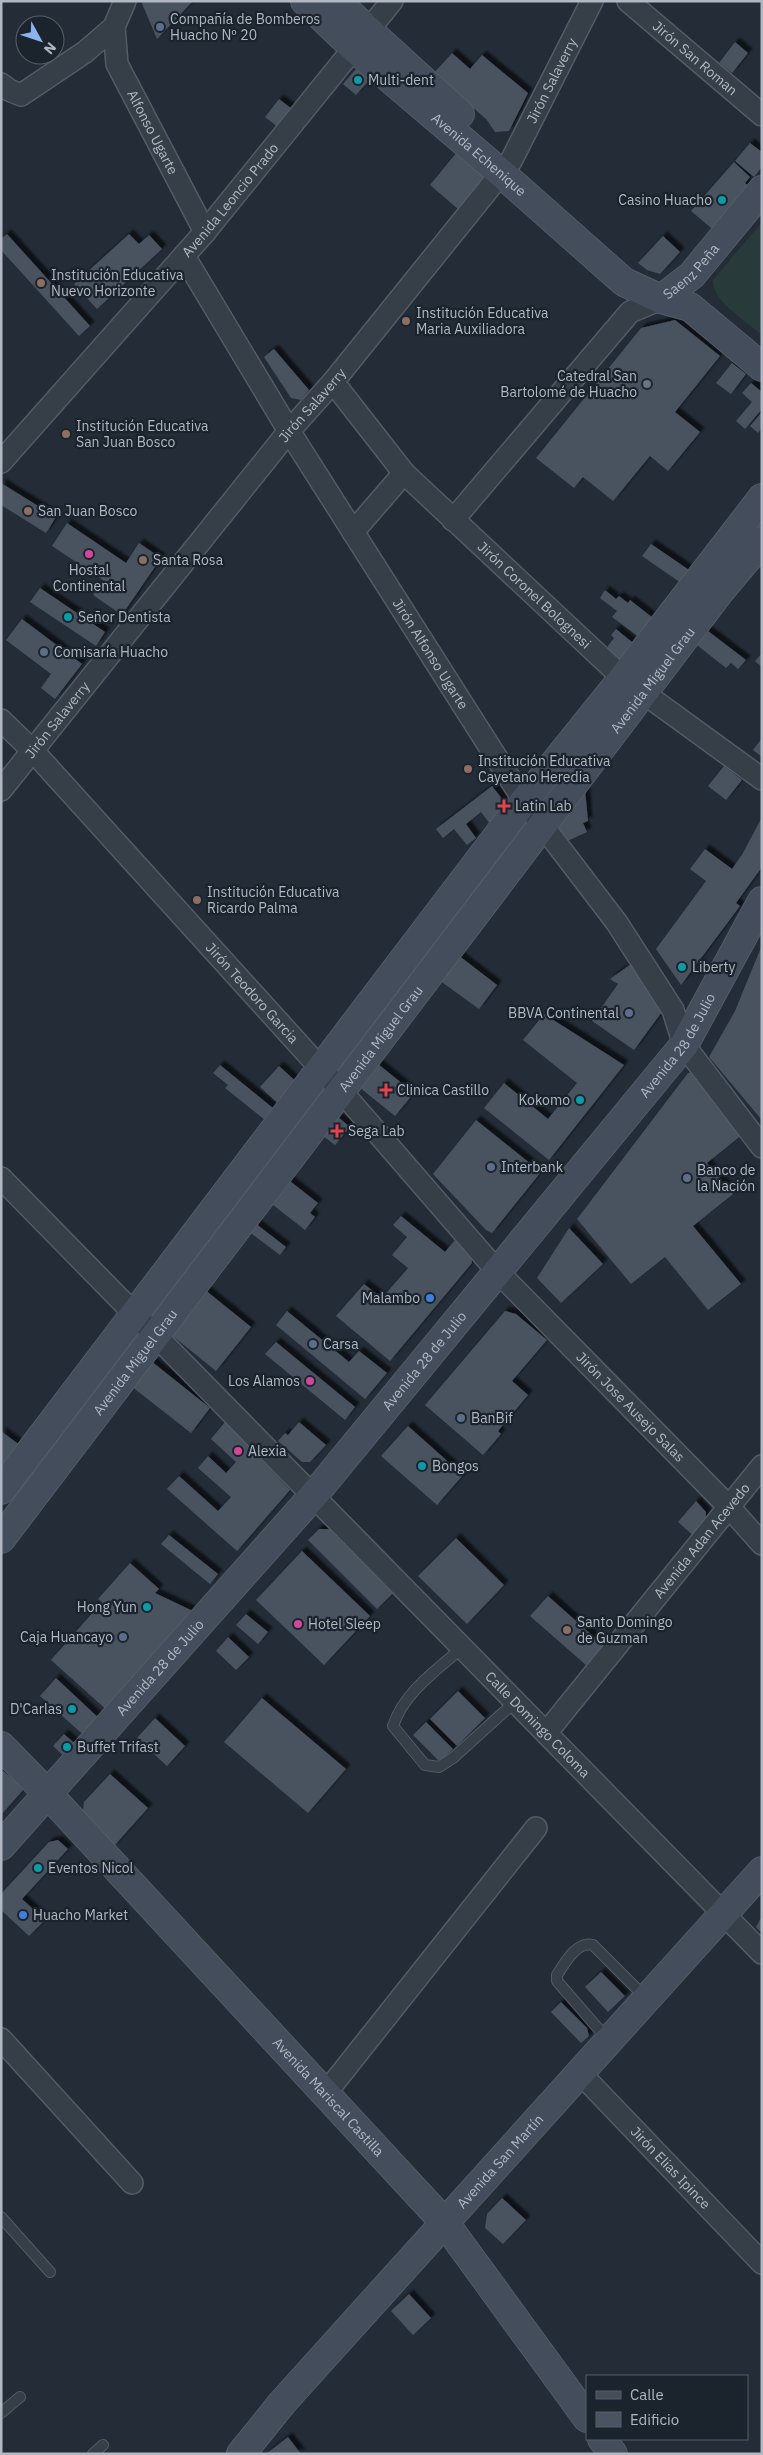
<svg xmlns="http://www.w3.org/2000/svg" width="763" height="2455" viewBox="0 0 763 2455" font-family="'IBM Plex Sans',sans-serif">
<defs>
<filter id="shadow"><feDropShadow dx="4.5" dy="-4.5" stdDeviation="1" flood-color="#0009"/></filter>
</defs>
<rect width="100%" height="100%" fill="#232c37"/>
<path fill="#283a3a" d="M762,222V335C748,323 710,299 713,280Z"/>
<path fill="#495361" filter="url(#shadow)" d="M141,1H193L157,39Z
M735,42L748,53L732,73L719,63Z
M452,53L470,69L482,55L528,93L509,131L495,132L487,120L434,73Z
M363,68L373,76L356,95L343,84L355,70Z
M279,99L292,109L278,127L265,117Z
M750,143L762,152V167L754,177L735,161Z
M457,152L485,176L458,209L430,185Z
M734,162L750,177L745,183L753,190L716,232L691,211Z
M7,234L90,326L79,336L1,250V239Z
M129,234L139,244L149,235L162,249L97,309L74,284Z
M663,236L680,252L660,274L647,270L638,263Z
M675,320L720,356L675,412L700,432L668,471L650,456L613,501L583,477L574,488L536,458L641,328Z
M274,349L309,390L301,400L291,398L264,357Z
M732,363L746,374L731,394L716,383Z
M751,383L762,392V409L745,429L736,421L752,402L742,393Z
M762,412V427L758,433L750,426Z
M1,483L56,517L46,533L1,505Z
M67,523L126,563L139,543L161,558L122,615L93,595L103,580L52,546Z
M651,544L692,572L684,585L642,556Z
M40,588L105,632L96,646L30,602Z
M605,590L616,599L619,596L628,603L630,600L658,622L643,640L612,617L617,611L600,598Z
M22,619L82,664L55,699L41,688L51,674L6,640Z
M704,628L746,660L738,669L731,663L726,668L693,642Z
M616,629L638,647L616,665L602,654L614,638L611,635Z
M762,653V667L755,661Z
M762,738V757L753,750Z
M724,766L742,780L726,800L708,786Z
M492,786L510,809L490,824L481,812L466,824L476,838L467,845L454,829L443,838L436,829Z
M585,789L588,821L583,823L587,832L563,843L548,828Z
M762,817V867L736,903L740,906L681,985L656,949L706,881L690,869L705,849L732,869L743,853Z
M762,945V1118L761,1119L709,1057L735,1011Z
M458,955L497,985L479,1009L439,980Z
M631,964L667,1005L634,1050L592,1021L618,984L610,979Z
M544,1014L624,1065L549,1160L484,1108L504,1083L548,1119L577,1083L523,1040Z
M378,1064L414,1093L395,1116L359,1087Z
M220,1065L279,1113L270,1124L225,1088L228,1085L213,1073Z
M279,1066L301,1086L282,1107L260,1087Z
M693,1072L743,1134L707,1163L733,1194L693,1226L741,1284L708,1310L665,1257L631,1284L577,1219L688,1073Z
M338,1117L350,1127L335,1145L323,1136Z
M476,1120L541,1172L492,1233L486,1230L433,1174Z
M286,1178L318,1203L310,1213L315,1217L305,1230L268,1201Z
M401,1216L445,1252L455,1240L471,1253L472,1263L390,1361L336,1316L364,1284L382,1298L408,1268L392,1255L407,1237L393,1225Z
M255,1223L286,1247L280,1255L248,1231Z
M569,1228L603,1264L561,1303L537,1278Z
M204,1289L251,1327L216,1371L169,1333Z
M287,1311L349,1362L359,1351L387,1373L365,1399L276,1325Z
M505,1311L516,1314L547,1340L512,1381L528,1395L498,1431L501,1434L483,1455L425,1405Z
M276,1342L355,1407L345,1420L265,1354Z
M151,1361L210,1408L191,1433L131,1386Z
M225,1422L290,1490L237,1551L167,1489L179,1476L218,1511L231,1497L198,1468L208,1456L226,1473L236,1462L211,1439Z
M299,1422L326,1445L310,1462H302L278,1441L285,1433L288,1435Z
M408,1426L463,1475L437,1505L381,1456Z
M1,1431L29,1452L15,1472L1,1461Z
M696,1501L706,1512L705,1529L696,1538L678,1522Z
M319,1529H329L393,1593L377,1609L308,1540Z
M169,1535L218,1574L210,1584L161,1544Z
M456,1538L504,1585L467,1624L418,1576Z
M302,1551L370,1616L324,1665L256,1600Z
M130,1563L159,1589L155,1593L197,1613L109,1712L51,1660L102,1602L98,1599Z
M548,1596L603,1645L586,1665L530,1616Z
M246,1614L268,1632L258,1644L236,1625Z
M228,1637L249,1657L236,1670L216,1651Z
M56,1678L104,1723L89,1740L40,1696Z
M458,1691L485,1718L457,1746L430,1719Z
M262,1698L346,1769L308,1813L224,1742Z
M155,1718L185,1746L167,1766L137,1738Z
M426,1722L453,1749L440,1762L413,1735Z
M64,1734L81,1749L69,1761L53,1746Z
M1,1769L24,1789L1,1815Z
M110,1774L148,1808L113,1847L82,1819L84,1802Z
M58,1840L68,1849L22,1899L45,1920L29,1936L1,1910V1894L49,1842Z
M762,1916V1933L756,1927Z
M601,1972L625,1996L608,2012L585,1987Z
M561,2002L587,2028L589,2036L581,2043L551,2012Z
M502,2198L526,2220L503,2244L485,2228L487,2214Z
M409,2294L431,2318L413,2335L391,2311Z
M288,2437L301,2454H266Z"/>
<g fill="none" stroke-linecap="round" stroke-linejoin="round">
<g stroke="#545b66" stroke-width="12">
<path id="lane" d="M463,1647C437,1670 404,1692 393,1726L425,1765L439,1767L453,1758L516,1701
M608,2040L557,1981V1975C565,1963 576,1941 593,1945L646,1998
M1,2217L50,2272
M1,2413L20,2397
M93,2454L103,2445"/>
</g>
<g stroke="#545b66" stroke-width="24">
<g id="street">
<path id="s1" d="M628,1L762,115"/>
<path id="s2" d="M114,27L117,64L205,232"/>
<path d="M1,84L9,90L21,95L85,52L114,27L125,1"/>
<path id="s3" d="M184,256L289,431L524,801L617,923L673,1010L684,1045L762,1147"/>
<path id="s4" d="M333,382L404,473L623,678L762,779"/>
<path id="s5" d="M1,462L205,232L392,1"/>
<path d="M453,520L630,312L661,299"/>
<path d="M353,532L404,473"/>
<path id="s6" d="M1,720L33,751L342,1092L497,1271L729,1507L762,1544"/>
<path id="s7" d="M1,790L289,431L333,382L511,161L592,1"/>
<path id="s8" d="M1,1178L762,1953"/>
<path id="s9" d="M547,1732L762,1466"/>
<path d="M1,2039L132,2183"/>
<path id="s10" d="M580,2073L762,2263"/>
<path d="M325,2094L536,1828"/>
</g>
</g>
<g stroke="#545b66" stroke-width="30">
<g id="secondary">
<path id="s11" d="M305,1L354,48L501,173L624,282L661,299L690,307L762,367"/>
<path d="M336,1L460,114"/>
<path id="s12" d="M661,299L692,275L762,190"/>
<path d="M1,1490L524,801L623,678L762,498"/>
<path id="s13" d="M1,1539L721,590L762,541"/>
<path id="s14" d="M1,1746L48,1794L445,2223L587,2418"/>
<path id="s15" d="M1,1846L313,1496L684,1045L762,901"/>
<path d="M602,2439L613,2454"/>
<path id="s16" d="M241,2454L282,2403L762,1871"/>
</g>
</g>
<use href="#lane" stroke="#363e48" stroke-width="10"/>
<use href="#street" stroke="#363e48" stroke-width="21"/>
<use href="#secondary" stroke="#444d5b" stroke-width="28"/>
</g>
<g fill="#5c6f8a" stroke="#1b232c" stroke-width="2">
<circle cx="160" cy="27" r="5"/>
<circle cx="44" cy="652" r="5"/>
<circle cx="629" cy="1013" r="5"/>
<circle cx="491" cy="1167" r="5"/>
<circle cx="687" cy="1178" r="5"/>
<circle cx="313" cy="1344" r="5"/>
<circle cx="461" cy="1418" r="5"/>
<circle cx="123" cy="1637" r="5"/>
</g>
<g fill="#0f9aa8" stroke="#1b232c" stroke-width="2">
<circle cx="358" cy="80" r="5"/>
<circle cx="722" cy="200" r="5"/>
<circle cx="68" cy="617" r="5"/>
<circle cx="682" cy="967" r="5"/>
<circle cx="580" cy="1100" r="5"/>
<circle cx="422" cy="1466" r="5"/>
<circle cx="147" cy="1607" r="5"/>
<circle cx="72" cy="1709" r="5"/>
<circle cx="67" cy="1747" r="5"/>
<circle cx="38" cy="1868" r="5"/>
</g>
<g fill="#8d6e63" stroke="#1b232c" stroke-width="2">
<circle cx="41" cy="283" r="5"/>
<circle cx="406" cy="321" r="5"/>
<circle cx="66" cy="434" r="5"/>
<circle cx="28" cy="511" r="5"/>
<circle cx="143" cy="560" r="5"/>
<circle cx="468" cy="769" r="5"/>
<circle cx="197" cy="900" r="5"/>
<circle cx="567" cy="1630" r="5"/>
</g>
<circle fill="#6b7280" stroke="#1b232c" stroke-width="2" cx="647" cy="384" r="5"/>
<g fill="#d1479c" stroke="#1b232c" stroke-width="2">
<circle cx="89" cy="554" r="5"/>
<circle cx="310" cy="1381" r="5"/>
<circle cx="238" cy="1451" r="5"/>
<circle cx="298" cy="1624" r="5"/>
</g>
<g fill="#e0444e" stroke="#1b232c" stroke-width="2">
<path d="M501.5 798.5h5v5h5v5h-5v5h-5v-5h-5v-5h5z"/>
<path d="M383.5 1082.5h5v5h5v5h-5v5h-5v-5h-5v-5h5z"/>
<path d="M334.5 1123.5h5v5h5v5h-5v5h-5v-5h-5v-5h5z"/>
</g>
<g fill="#3f7fe0" stroke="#1b232c" stroke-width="2">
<circle cx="430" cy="1298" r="5"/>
<circle cx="23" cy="1915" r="5"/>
</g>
<g text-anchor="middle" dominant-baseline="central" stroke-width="4.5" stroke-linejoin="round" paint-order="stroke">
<g font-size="14" fill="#b1b8c4" stroke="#1b232c" text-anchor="start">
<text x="170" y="19">Compañía de Bomberos<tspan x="170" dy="16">Huacho Nº 20</tspan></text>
<text x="368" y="80">Multi-dent</text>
<text x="712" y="200" text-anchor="end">Casino Huacho</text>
<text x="51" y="275">Institución Educativa<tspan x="51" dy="16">Nuevo Horizonte</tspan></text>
<text x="416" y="313">Institución Educativa<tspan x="416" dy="16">Maria Auxiliadora</tspan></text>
<text x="637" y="376" text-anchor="end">Catedral San<tspan x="637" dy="16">Bartolomé de Huacho</tspan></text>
<text x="76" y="426">Institución Educativa<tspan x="76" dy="16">San Juan Bosco</tspan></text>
<text x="38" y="511">San Juan Bosco</text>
<text x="153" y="560">Santa Rosa</text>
<text x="89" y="570" text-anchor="middle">Hostal<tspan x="89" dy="16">Continental</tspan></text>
<text x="78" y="617">Señor Dentista</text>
<text x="54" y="652">Comisaría Huacho</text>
<text x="478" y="761">Institución Educativa<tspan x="478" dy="16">Cayetano Heredia</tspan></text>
<text x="515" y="806">Latin Lab</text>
<text x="207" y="892">Institución Educativa<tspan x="207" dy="16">Ricardo Palma</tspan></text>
<text x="692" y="967">Liberty</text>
<text x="619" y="1013" text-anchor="end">BBVA Continental</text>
<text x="397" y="1090">Clinica Castillo</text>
<text x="570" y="1100" text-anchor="end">Kokomo</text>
<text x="348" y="1131">Sega Lab</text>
<text x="501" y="1167">Interbank</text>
<text x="697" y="1170">Banco de<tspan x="697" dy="16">la Nación</tspan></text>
<text x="420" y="1298" text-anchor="end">Malambo</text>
<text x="323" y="1344">Carsa</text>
<text x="300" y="1381" text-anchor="end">Los Alamos</text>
<text x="471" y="1418">BanBif</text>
<text x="248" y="1451">Alexia</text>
<text x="432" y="1466">Bongos</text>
<text x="137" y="1607" text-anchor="end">Hong Yun</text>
<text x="577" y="1622">Santo Domingo<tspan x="577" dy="16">de Guzman</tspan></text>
<text x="308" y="1624">Hotel Sleep</text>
<text x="113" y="1637" text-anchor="end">Caja Huancayo</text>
<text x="62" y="1709" text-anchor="end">D'Carlas</text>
<text x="77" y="1747">Buffet Trifast</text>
<text x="48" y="1868">Eventos Nicol</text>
<text x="33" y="1915">Huacho Market</text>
</g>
<g font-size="14" fill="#b1b8c4" stroke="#1b232c">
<text stroke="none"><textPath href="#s1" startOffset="88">Jirón San Roman</textPath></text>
<text stroke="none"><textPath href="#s7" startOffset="900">Jirón Salaverry</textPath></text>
<text stroke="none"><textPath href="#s2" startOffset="114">Alfonso Ugarte</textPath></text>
<text stroke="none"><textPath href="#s11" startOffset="232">Avenida Echenique</textPath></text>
<text stroke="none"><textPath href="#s5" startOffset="348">Avenida Leoncio Prado</textPath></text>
<text stroke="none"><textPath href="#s12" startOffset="41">Saenz Peña</textPath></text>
<text stroke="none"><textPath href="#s7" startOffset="495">Jirón Salaverry</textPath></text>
<text stroke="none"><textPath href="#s4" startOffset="294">Jirón Coronel Bolognesi</textPath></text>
<text stroke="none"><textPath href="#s3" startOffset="468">Jirón Alfonso Ugarte</textPath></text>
<text stroke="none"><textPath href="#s13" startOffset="1078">Avenida Miguel Grau</textPath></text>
<text stroke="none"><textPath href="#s7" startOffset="90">Jirón Salaverry</textPath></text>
<text stroke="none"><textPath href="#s6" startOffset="371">Jirón Teodoro Garcia</textPath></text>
<text stroke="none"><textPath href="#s13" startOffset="628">Avenida Miguel Grau</textPath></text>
<text stroke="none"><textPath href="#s15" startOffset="1049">Avenida 28 de Julio</textPath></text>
<text stroke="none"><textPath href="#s13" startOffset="222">Avenida Miguel Grau</textPath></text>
<text stroke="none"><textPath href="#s15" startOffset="644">Avenida 28 de Julio</textPath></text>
<text stroke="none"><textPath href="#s6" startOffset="932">Jirón Jose Ausejo Salas</textPath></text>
<text stroke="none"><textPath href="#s9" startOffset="246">Avenida Adan Acevedo</textPath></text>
<text stroke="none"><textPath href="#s15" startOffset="239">Avenida 28 de Julio</textPath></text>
<text stroke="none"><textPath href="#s8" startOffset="766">Calle Domingo Coloma</textPath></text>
<text stroke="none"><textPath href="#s14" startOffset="480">Avenida Mariscal Castilla</textPath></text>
<text stroke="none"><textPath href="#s16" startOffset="391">Avenida San Martín</textPath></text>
<text stroke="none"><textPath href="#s10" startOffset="131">Jirón Elias Ipince</textPath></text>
</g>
</g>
<rect width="763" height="2455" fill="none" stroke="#b1b8c4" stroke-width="5"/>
<rect x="586" y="2375" width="162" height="65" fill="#1b232c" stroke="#575f69"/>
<rect x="596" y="2391" width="25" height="8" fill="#444d5b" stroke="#575f69"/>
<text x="630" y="2400" font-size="15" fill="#b1b8c4">Calle</text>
<rect x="596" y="2412" width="25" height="15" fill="#495361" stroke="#575f69"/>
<text x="630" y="2425" font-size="15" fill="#b1b8c4">Edificio</text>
<g transform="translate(40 40) rotate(130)"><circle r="24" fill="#1b232c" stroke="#575f69"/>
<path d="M0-4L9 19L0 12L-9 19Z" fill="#8ab3f0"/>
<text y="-8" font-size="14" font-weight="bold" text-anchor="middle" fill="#b1b8c4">N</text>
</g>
</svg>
